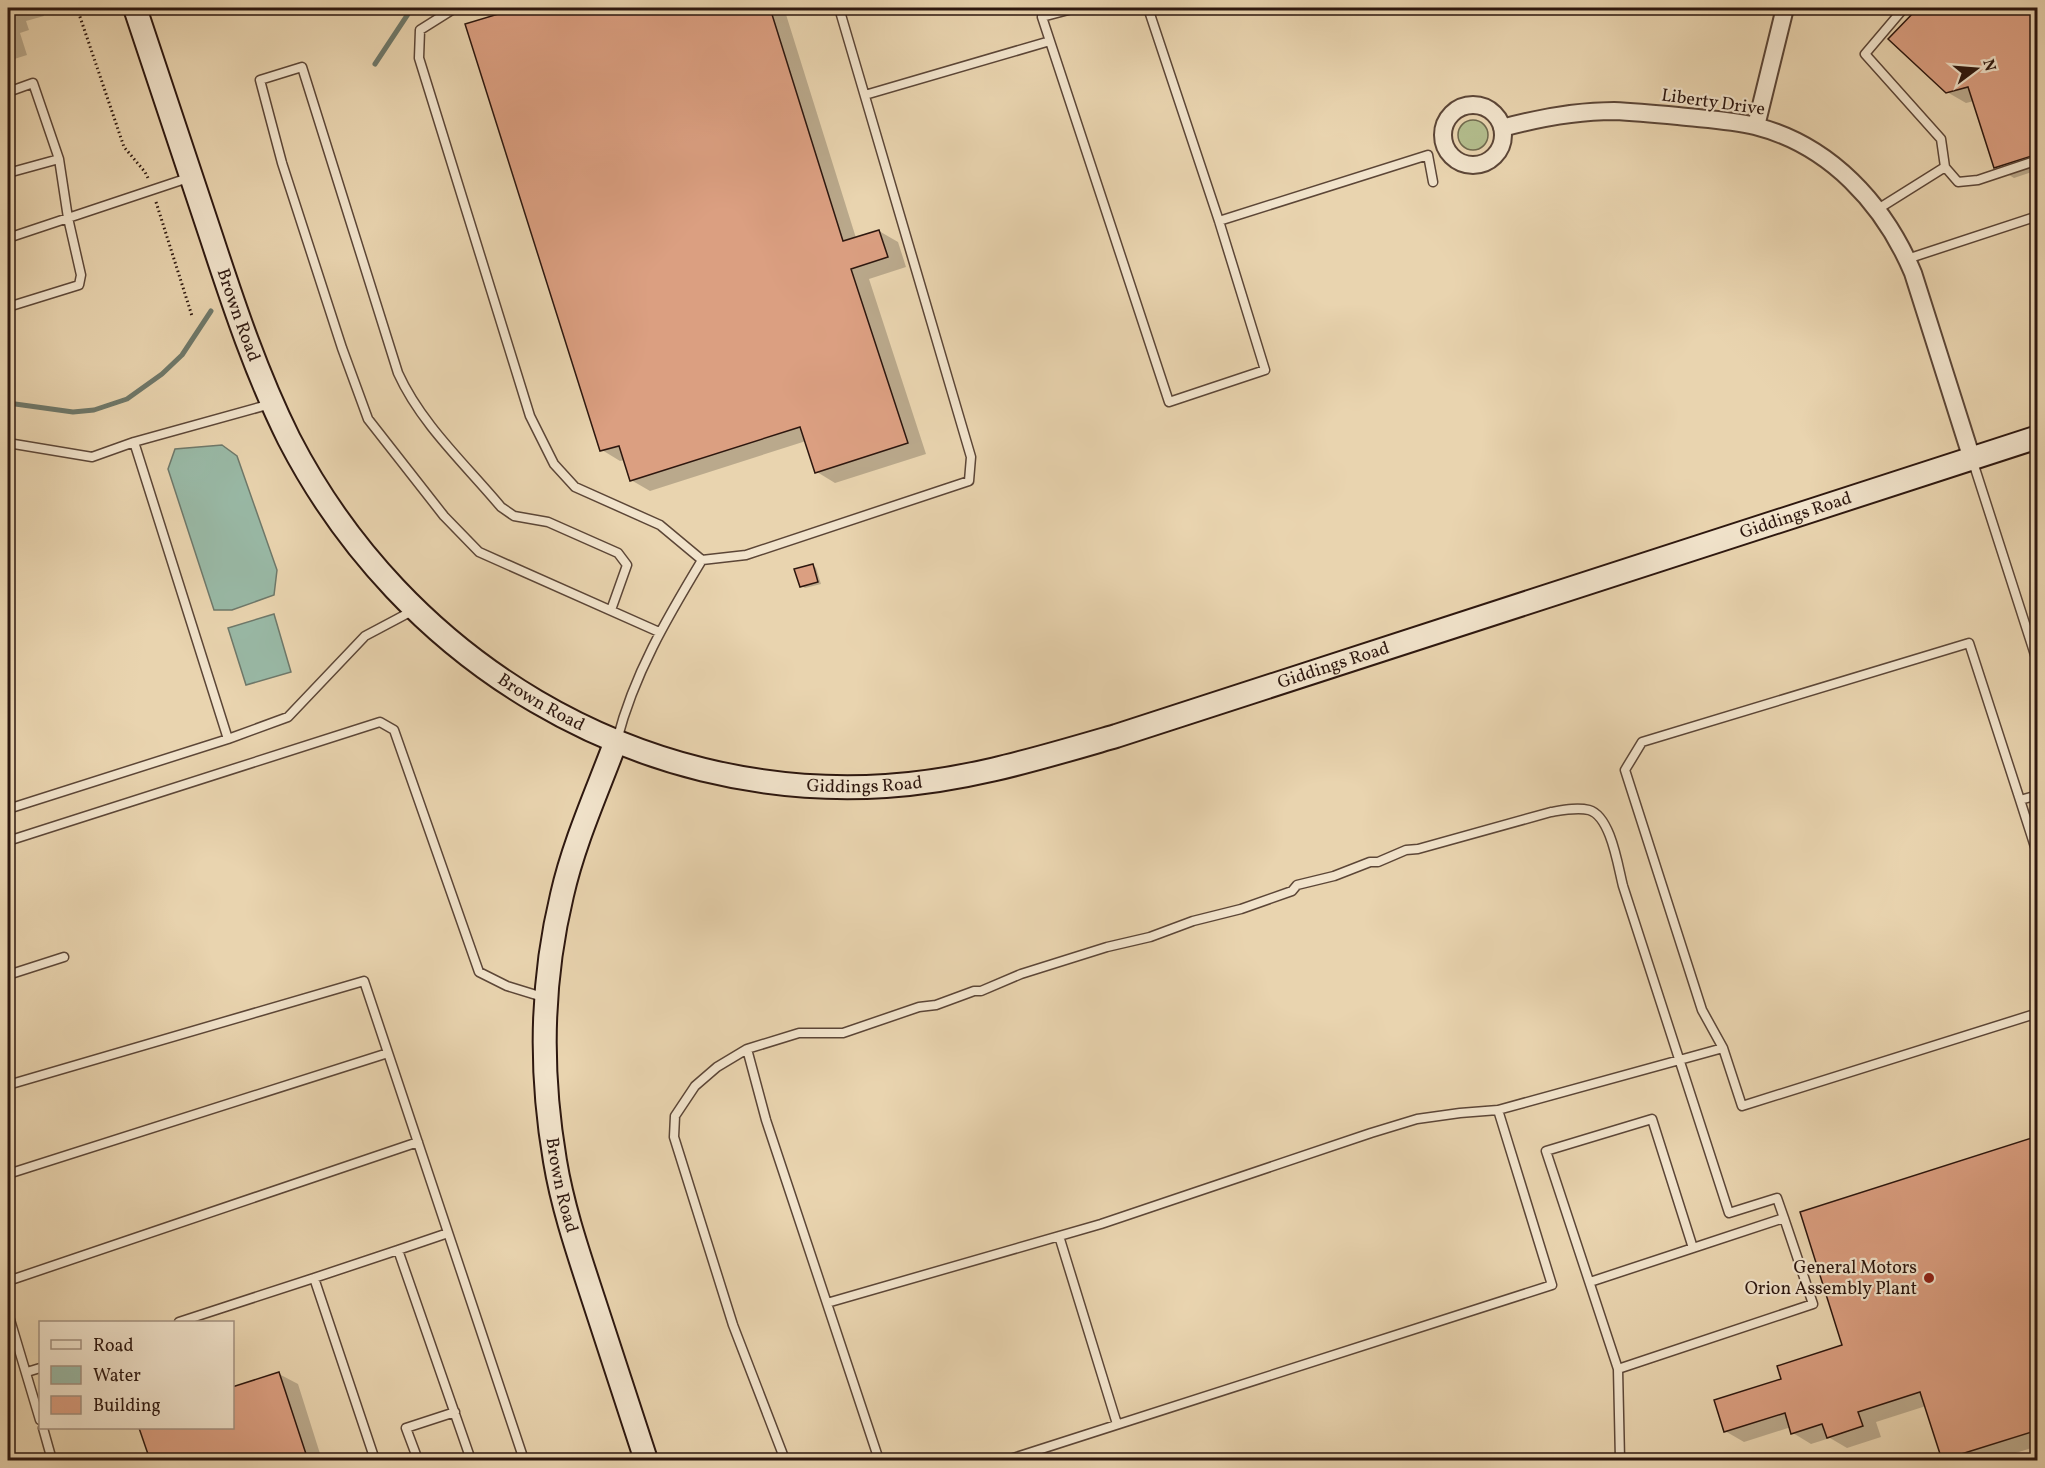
<svg xmlns="http://www.w3.org/2000/svg" width="2045" height="1468" viewBox="0 0 2045 1468" font-family="Vollkorn,serif">
<rect width="100%" height="100%" fill="#e9d4af"/>
<filter id="stains"><feTurbulence type="fractalNoise" baseFrequency=".00333" numOctaves="4"/><feColorMatrix values="0 0 0 0 .2 0 0 0 0 .09 0 0 0 0 .02 0 0 0 .5 -.17"/></filter>
<radialGradient id="worn" r=".72"><stop offset=".6" stop-color="#630" stop-opacity="0"/><stop offset="1" stop-color="#630" stop-opacity=".3"/></radialGradient>
<path fill="#b3bd8d" stroke="#706a4e" stroke-width="1.5" d="M1458 135a15 15 0 1 1 30 0a15 15 0 1 1-30 0Z"/>
<path fill="#99b9a6" stroke="#6e786a" stroke-width="1.5" d="M222,445L237,456L277,570L274,595L232,610H214L168,469L175,449Z
M274,614L291,672L246,685L228,628Z"/>
<path fill="#0003" d="M8,8H41L44,16L26,21L29,30L20,33L27,55L8,61Z
M523,8H784L856,238L879,231L898,242L906,267L869,279L926,454L835,483L817,472L806,441L650,491L631,480L625,460L620,461L602,450L467,25Z
M1919,8H2038V170L2014,178L1996,167L1974,101L1966,103L1947,92L1891,39Z
M8,69L13,86L8,87Z
M812,565L816,568L821,584L805,588L801,586Z
M2038,1138V1446L1993,1460H1944L1926,1406L1876,1422L1881,1437L1847,1448L1830,1438L1811,1444L1793,1433L1791,1427L1744,1442L1725,1431L1783,1380L1844,1346Z
M279,1374L298,1384L322,1460H152L141,1428H232Z"/>
<g fill="none" stroke-linecap="round" stroke-linejoin="round">
<path stroke="#6e786a" stroke-width="5" d="M375,64L412,8
M8,403L73,412L94,410L127,399L162,374L182,355L211,311"/>
</g>
<path fill="#db9f81" stroke="#2d170f" stroke-width="1.5" d="M518,8H770L843,241L879,230L888,257L851,269L908,443L815,473L800,427L630,481L619,446L600,451L465,24Z
M1918,8H2038V154L1994,168L1968,87L1946,93L1888,39Z
M813,564L818,582L800,587L794,569Z
M2038,1136V1430L1942,1460L1920,1392L1858,1412L1863,1426L1827,1438L1822,1424L1791,1434L1785,1413L1724,1432L1714,1400L1781,1379L1777,1366L1842,1345L1800,1212Z
M279,1372L308,1460H150L139,1428H232V1387Z"/>
<g fill="none" stroke-linecap="round" stroke-linejoin="round">
<g stroke="#5c4637" stroke-width="11">
<path id="lane" d="M455,8L420,30L419,58L530,416L554,464L575,487L660,525L702,560L746,555L969,481L971,457L839,8
M1076,8L1042,17L1169,402L1265,370L1219,221L1148,8
M1904,8L1865,54L1941,139L1945,167L1958,182L1978,180L2038,160
M8,92L33,83L59,159L8,173
M865,95L1050,41
M1878,209L1945,167
M1219,221L1428,155L1433,182
M8,238L191,177
M1907,259L2038,216
M8,307L79,285L81,275L68,218L59,159
M134,442L228,739L288,717L365,636L414,610
M8,443L92,457L134,442L271,404
M1972,459L2038,664
M611,610L627,565L618,553L548,522L514,516L501,507C466,465 421,424 398,373L302,67L260,80L282,163L342,348L368,419L444,516L479,552L659,632
M617,740C634,674 667,618 702,560
M2038,795L2020,800L2038,856
M8,809L228,739
M8,841L380,722L394,730L479,972L507,986L546,998
M8,975L64,957
M1723,1048L1702,1010L1625,770L1642,742L1969,643L2020,800
M747,1049L766,1120L879,1460
M8,1085L364,981L524,1460
M8,1174L388,1053
M448,1233L398,1250L471,1460
M1059,1236L1117,1424
M8,1281L418,1142
M1590,1282L1693,1248
M827,1303L1101,1224L1371,1133L1417,1119L1460,1113L1498,1110L1723,1048L1742,1106L2038,1013
M8,1313L40,1420
M179,1322L314,1278
M1618,1369L1813,1304L1784,1218L1693,1248L1652,1119L1546,1151L1618,1369L1620,1460
M27,1372L40,1368
M43,1428L52,1460
M375,1460L314,1278L398,1250
M418,1460L406,1428L455,1412
M785,1460L733,1325L674,1137L675,1116L695,1086L717,1067L747,1049L799,1033H843L919,1007L936,1005L974,991H981L1021,974L1107,947L1150,937L1193,921L1241,909L1292,891L1297,885L1334,876L1370,862H1378L1406,850L1418,849L1551,812C1563,810 1577,807 1589,810C1611,816 1618,867 1623,886L1729,1213L1777,1198L1784,1218
M1007,1460L1552,1285L1498,1110"/>
</g>
<g stroke="#5c4637" stroke-width="20">
<path id="street" d="M1443 135a30 30 0 1 1 60 0a30 30 0 1 1-60 0Z
M1756,126L1785,8
M1502,128C1539,118 1576,111 1614,111C1636,112 1657,114 1678,116C1704,119 1730,120 1755,126C1830,145 1884,204 1913,273L1972,459"/>
</g>
<g stroke="#2d170f" stroke-width="26">
<g id="secondary">
<path id="s1" d="M135,8C161,85 186,162 212,239C234,306 257,375 289,439C403,660 635,802 886,786C966,781 1040,758 1116,736L2038,437"/>
<path id="s2" d="M616,741C597,792 574,842 562,895C541,982 540,1073 555,1161C563,1209 579,1255 594,1301C611,1354 629,1407 646,1460"/>
</g>
</g>
<path stroke="#2d170f" stroke-width="3" stroke-dasharray="1.5 3" stroke-linecap="butt" d="M77,8L124,147L145,172L148,178
M156,202L192,316"/>
<use href="#lane" stroke="#f1e3cb" stroke-width="8"/>
<use href="#street" stroke="#f1e3cb" stroke-width="16"/>
<use href="#secondary" stroke="#f1e3cb" stroke-width="22"/>
</g>
<circle fill="#8f2418" stroke="#f1e3cb" stroke-width="2" cx="1929" cy="1278" r="6"/>
<g text-anchor="middle" dominant-baseline="central" stroke-width="4.5" stroke-linejoin="round" paint-order="stroke">
<g font-size="18" fill="#2d170f" stroke="#f1e3cb">
<text transform="translate(1713 103) rotate(8)">Liberty Drive</text>
<text stroke="none"><textPath href="#s1" startOffset="324">Brown Road</textPath></text>
<text stroke="none"><textPath href="#s1" startOffset="2139">Giddings Road</textPath></text>
<text stroke="none"><textPath href="#s1" startOffset="1653">Giddings Road</textPath></text>
<text stroke="none"><textPath href="#s1" startOffset="828">Brown Road</textPath></text>
<text stroke="none"><textPath href="#s1" startOffset="1167">Giddings Road</textPath></text>
<text stroke="none"><textPath href="#s2" startOffset="456">Brown Road</textPath></text>
</g>
<g font-size="18" fill="#2d170f" stroke="#f1e3cb" text-anchor="end">
<text x="1917" y="1268">General Motors<tspan x="1917" dy="21">Orion Assembly Plant</tspan></text>
</g>
</g>
<rect width="2045" height="1468" fill="none" stroke="#e9d4af" stroke-width="30"/>
<rect x="9" y="9" width="2027" height="1450" fill="none" stroke="#2d170f" stroke-width="3"/>
<rect x="15" y="15" width="2015" height="1438" fill="none" stroke="#2d170f" stroke-width="1.5"/>
<rect x="39" y="1321" width="195" height="108" fill="#f1e3cb" stroke="#a39180" stroke-width="1.5"/>
<rect x="51" y="1340" width="30" height="9" fill="#f1e3cb" stroke="#a39180" stroke-width="1.5"/>
<text x="93" y="1351" font-size="18" fill="#2d170f">Road</text>
<rect x="51" y="1366" width="30" height="18" fill="#99b9a6" stroke="#a39180" stroke-width="1.5"/>
<text x="93" y="1381" font-size="18" fill="#2d170f">Water</text>
<rect x="51" y="1396" width="30" height="18" fill="#db9f81" stroke="#a39180" stroke-width="1.5"/>
<text x="93" y="1411" font-size="18" fill="#2d170f">Building</text>
<g transform="translate(1976 69) rotate(74)" stroke="#f1e3cb" stroke-width="4.5" paint-order="stroke">
<path d="M0-4.5L10 22L0 15L-10 22Z" fill="#2d170f"/>
<text y="-9" font-size="16" font-weight="bold" text-anchor="middle" fill="#2d170f">N</text>
</g>
<rect width="100%" height="100%" filter="url(#stains)"/>
<rect width="100%" height="100%" fill="url(#worn)"/>
</svg>
